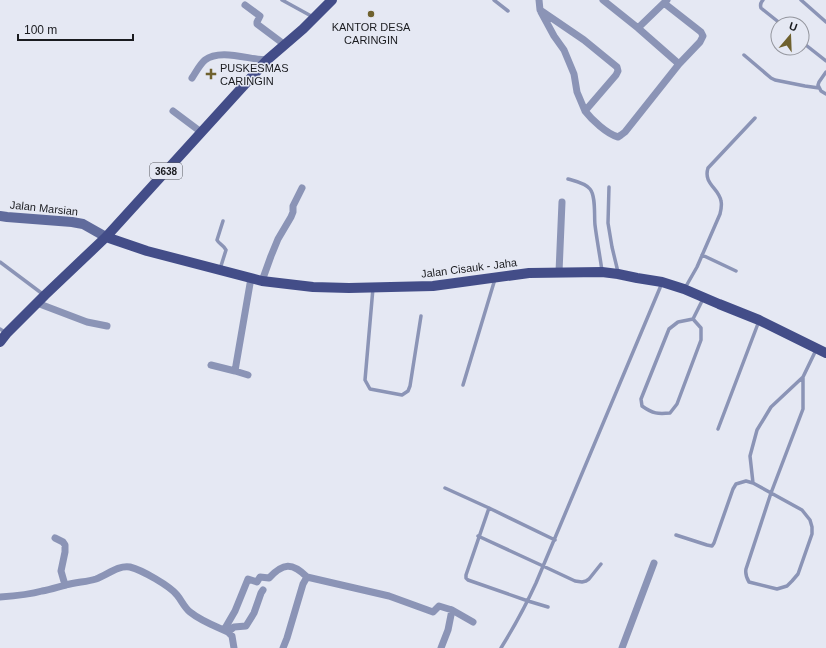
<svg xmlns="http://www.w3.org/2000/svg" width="826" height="648" viewBox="0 0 826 648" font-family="Helvetica,sans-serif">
<rect width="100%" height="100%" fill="#e5e8f3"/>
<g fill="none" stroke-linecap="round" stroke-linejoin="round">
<path stroke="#8b94b6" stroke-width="3.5" d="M282,0L313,17
M494,0L508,11
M763,0C761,2 760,5 761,8L781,24
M801,0L826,22
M802,42L826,61
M744,55L771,78L775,80L805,86L819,88
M826,72L819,82L818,85L821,91L826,94
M568,179C575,181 585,183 590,189C596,196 594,216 595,225C597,241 600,256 602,271
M609,187L608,223L612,247L618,272
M702,255L736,271
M0,262L44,295
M220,269L226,250C224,245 219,244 217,240L223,221
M373,288L365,380L370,389L402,395L408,391L410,386L421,316
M685,288L697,267L720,214C721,210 722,205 721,201C719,188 703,184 708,168L755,118
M693,319L678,322L669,329L641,399L642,406C653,414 658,414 670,413L677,404L701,340V328L693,319L703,299
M0,329L6,333
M463,385L495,279
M718,429L759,321
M753,483L750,456L757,430L771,407L803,377
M445,488L489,508L555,540
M489,508L466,575V578L468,580L528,601L548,607
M676,535L707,545L712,546L714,543L733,489L736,484L746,481L753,483L802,510L810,520L812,527V534L798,574L792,581L787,586L777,589L749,582C746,577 745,574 746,569L771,493L803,409V377L816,350
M478,536L543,566L575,581L582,582L586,581L589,579L601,564
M501,648C514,627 526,605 536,583L662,283"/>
<path stroke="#8b94b6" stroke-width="7" d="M539,0L540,10L584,40L617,67L618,71L616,75L585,111C592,120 607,134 618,137L621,135L625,132L679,64L638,28L603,0
M664,3L701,32L703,36L700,42L679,64
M245,5L260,16L257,22V24L285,45
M541,12L554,36L564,50L574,74L577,92L585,111
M638,28L667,0
M192,78C196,72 200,64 205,60C220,48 250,60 267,60
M173,111L201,132
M559,272L562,202
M262,281L271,256L278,239L291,217L293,212V206L302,188
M37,303L87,322L107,326
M211,365L235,371L236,365L251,278
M235,371L248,375
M55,538L63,542L65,545V552L61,571L65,585
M0,597C14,596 28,595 42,591C50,590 58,587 66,585C76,582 87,582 96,579C107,575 118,565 130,567C142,570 170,586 177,595C182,601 184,607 190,612C201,621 215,626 228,632L232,636L234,648
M452,610L473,622
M224,630L235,611L248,579L257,582L260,577L269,578C283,563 292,562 307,577
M228,632L234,627L246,626L254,613L261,593L263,590
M283,648L287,638L303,584L307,577L389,596L433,612L439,606L452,610L448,630L441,648
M622,648L654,563"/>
<path stroke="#606b9c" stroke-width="10" d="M0,216L7,217L72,222L83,224L106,237"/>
<path stroke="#434d88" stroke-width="10" d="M106,237L147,251L262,281L313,287L349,288L433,286L529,273L602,272L618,274L637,278L662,282L684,289L719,304L759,320L826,353
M0,342L7,333L45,295L106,237L267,60L303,29L332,0"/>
</g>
<g fill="#6f612e" stroke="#e5e8f3" stroke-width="1.5">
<circle cx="371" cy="14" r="4"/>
<path d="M209 68h4v4h4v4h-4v4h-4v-4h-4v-4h4z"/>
</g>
<g text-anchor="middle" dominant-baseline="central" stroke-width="3" stroke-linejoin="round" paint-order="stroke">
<rect fill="#e5e8f3" stroke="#57585f" stroke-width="1" x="150" y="163" width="32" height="16" rx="3"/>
<g font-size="10" font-weight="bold" fill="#1a1b1f">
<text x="166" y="171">3638</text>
</g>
<g font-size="11" fill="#1a1b1f" stroke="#e5e8f3">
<text x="371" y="27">KANTOR DESA<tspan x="371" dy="13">CARINGIN</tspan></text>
<text x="220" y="68" text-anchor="start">PUSKESMAS<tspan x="220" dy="13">CARINGIN</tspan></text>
</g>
<g font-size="11" fill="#1a1b1f" stroke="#e5e8f3">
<text transform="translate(44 208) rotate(6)">Jalan Marsian</text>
<text transform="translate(469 268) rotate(-7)">Jalan Cisauk - Jaha</text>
</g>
</g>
<g transform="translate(790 36) rotate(19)"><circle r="19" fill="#e5e8f3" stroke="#94969e"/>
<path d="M0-3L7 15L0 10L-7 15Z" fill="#6f612e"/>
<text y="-6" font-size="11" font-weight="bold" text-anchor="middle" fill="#1a1b1f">U</text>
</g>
<path d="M18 34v6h115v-6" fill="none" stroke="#1a1b1f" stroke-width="2"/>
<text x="24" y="34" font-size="12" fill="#1a1b1f" stroke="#e5e8f3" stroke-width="3" paint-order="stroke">100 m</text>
</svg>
